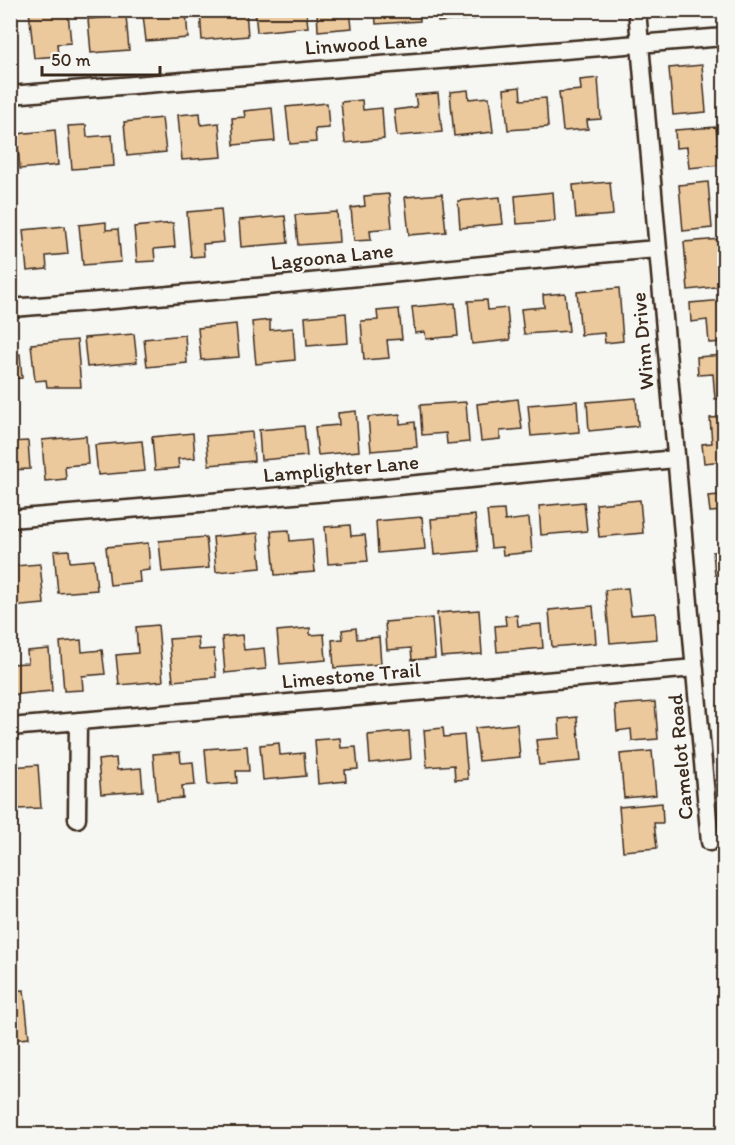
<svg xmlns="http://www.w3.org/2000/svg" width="735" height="1145" viewBox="0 0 735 1145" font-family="Itim,sans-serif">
<rect width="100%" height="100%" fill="#f6f6f2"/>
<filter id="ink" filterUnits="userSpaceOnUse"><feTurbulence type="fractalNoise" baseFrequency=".0167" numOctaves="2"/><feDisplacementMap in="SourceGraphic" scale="12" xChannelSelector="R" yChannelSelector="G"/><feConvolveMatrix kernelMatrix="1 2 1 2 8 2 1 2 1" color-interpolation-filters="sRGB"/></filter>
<g filter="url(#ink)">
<path fill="#ecc99d" stroke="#3b2a1e" stroke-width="1.5" d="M29,10H55V15L68,13L71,43L57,44L58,56L34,58Z
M246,10L248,36L202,40L200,11Z
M255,10H306L308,27L257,32Z
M317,10H350L352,28L318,31Z
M375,10H419L420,21L376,24Z
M436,10H474L475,19L438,22Z
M186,11L188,38L146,41L143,15Z
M126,16L129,50L91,53L88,19Z
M702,65L706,112L673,115L669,68Z
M598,78L601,119L587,120L588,129L563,131L559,92L581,90L580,80Z
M520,87L521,100L546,98L548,127L508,130L504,89Z
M468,90L469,99L489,97L493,132L454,136L450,92Z
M438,93L442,132L397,136L394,110L417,107L415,95Z
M362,100L363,110L382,108L384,139L345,143L341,102Z
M327,103L329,128L315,129L316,142L290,144L286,107Z
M272,108L275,141L234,145L232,118L245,117L244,111Z
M200,113L201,125L219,123L222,157L182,160L178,115Z
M162,118L166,152L127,156L124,122Z
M86,125L87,137L112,135L114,166L72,169L68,126Z
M716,127L720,165L689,168L687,147L676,148L675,130Z
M55,130L58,165L20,169L17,134Z
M610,182L613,215L576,218L573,185Z
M708,182L712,228L683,231L679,185Z
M553,192L555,221L517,224L515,196Z
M389,194L392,228L370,230L371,240L354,241L351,208L365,206L364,196Z
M442,194L446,232L409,235L405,197Z
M500,197L503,224L460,228L458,201Z
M221,209L224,242L203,244L204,256L191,257L187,212Z
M337,212L339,242L298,245L295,215Z
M285,216L288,243L241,247L239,220Z
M106,222V230L118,229L121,262L83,265L79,225Z
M173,223L175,247L154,249L155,261L137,262L134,227Z
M65,226L68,254L46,256L47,269L27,271L23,230Z
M721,239L724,286L688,290L684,242Z
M619,288L623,341L605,343L604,333L581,335L577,292Z
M565,293L569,331L524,334L521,309L544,307L543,295Z
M487,300L488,310L507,308L510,340L472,344L468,301Z
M724,300V342L709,343L707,320L691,322L690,303Z
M455,303L458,336L426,339L425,332L415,333L412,307Z
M399,309L402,339L387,340L389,358L364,360L361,321L378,320L377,311Z
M346,313L348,343L307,346L305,317Z
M270,320V330L293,328L295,360L256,364L252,322Z
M236,324L239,357L201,360L198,328Z
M134,334L137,362L87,367L84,338Z
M185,335L187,363L147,367L144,339Z
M77,340L81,387H47L46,380L35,381L31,344Z
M20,354L22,378L10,379V355Z
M724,355V398L715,399L713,374L698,375L697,357Z
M636,398L638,426L589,431L587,402Z
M518,399L522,429L500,431V439L481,441L477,404Z
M577,401L579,432L531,436L528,405Z
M466,402L469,442L447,444L446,433L422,435L420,405Z
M356,411L359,451L318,455L315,427L339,425L338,413Z
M400,414V424L415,422L417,447L371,451L368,417Z
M724,417V461L704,463L702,444L712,443L710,418Z
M304,426L307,456L261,460L259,430Z
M252,432L254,461L209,465L206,436Z
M193,433L195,458L178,459L179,468L155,470L152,437Z
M86,436L88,464L65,466L66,479L45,481L42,440Z
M28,441L30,469L11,470L10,484V442Z
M142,441L145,471L98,475L95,445Z
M718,471H724V511L710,512L708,496L720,495Z
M640,500L643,533L599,537L596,504Z
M584,502L587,531L541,535L539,506Z
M504,510L505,521L529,518L532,552L503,555L502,547L491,548L487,511Z
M475,515L478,551L434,555L431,519Z
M422,517L425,549L378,553L376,521Z
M350,525L351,536L365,535L368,561L328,564L325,527Z
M289,530L290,541L312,539L315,572L275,575L271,531Z
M258,533L261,568L216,572L213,537Z
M206,537L209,568L162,572L159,541Z
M148,543L150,570L139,571L140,582L110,585L106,547Z
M69,550L70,562L94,560L97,590L58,593L54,551Z
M724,551V575H715L713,552Z
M10,554H14L15,566L40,564L44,604L10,607Z
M628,588L631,615L655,613L657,639L610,643L605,590Z
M593,606L596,643L552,647L549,610Z
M724,606V631H721L719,607Z
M479,610L482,654L441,657L437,613Z
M517,615L518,626L541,624L543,648L497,652L495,626L506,625L505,616Z
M432,618L435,658L412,660L411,648L387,650L385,622Z
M158,625L163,681L119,685L116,655L138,653L136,627Z
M310,628V635L324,634L326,660L280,664L277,631Z
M356,628L357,639L379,637L381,664L334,668L332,640L343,639L342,630Z
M242,635L244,650L264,648L266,669L225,673L222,637Z
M198,637L199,650L214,649L216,677L173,681L169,639Z
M81,640L82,652L102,650L105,674L82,676L83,690L64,691L60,642Z
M49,649L52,691L10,695V664L28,663L27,651Z
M655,702L658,739L632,741L631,729L617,731L615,705Z
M577,717L581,761L539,765L536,740L560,738L559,719Z
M517,724L520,757L479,761L475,728Z
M443,728L444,737L464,735L468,779L455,780L454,765L427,767L424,730Z
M409,731L411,759L370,763L368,735Z
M340,738L341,748L356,747L358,769L345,770L346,781L318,784L315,740Z
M279,743L280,755L304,753L306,776L263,780L260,745Z
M247,746L249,771H236L237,783L208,785L205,749Z
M652,751L656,795L624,798L620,754Z
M180,752L181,763L193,762L195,785L182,786L183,798L157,800L153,754Z
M116,758L117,770L141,768L143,791L101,794L98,760Z
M38,765L41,808L17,809L16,798H10V767Z
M662,803L663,823H654L657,848L623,851L619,807Z
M10,963L13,991L24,990L29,1038L10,1040Z"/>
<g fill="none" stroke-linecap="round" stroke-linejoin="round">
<g stroke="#3b2a1e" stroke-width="21">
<path id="minor" d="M637,10L710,842
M10,95L724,37
M10,308C226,293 442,267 657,249
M10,519L377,488L675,459
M10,727L695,668
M77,819L78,721"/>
</g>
<use href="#minor" stroke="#f6f6f2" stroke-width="16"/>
</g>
</g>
<g text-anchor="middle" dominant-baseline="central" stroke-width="4.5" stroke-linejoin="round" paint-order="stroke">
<g font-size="21" fill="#3b2a1e" stroke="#f6f6f2">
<text transform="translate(366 43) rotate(-4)">Linwood Lane</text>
<text transform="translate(332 256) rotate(-6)">Lagoona Lane</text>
<text transform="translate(642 341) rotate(-95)">Winn Drive</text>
<text transform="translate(341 468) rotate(-5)">Lamplighter Lane</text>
<text transform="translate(351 675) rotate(-5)">Limestone Trail</text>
<text transform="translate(680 757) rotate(-95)">Camelot Road</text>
</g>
</g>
<rect width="735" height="1145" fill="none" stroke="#f6f6f2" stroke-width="36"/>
<rect x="18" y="18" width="699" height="1109" fill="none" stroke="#3b2a1e" stroke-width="2" filter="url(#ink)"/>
<path d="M42 66v9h118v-9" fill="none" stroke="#3b2a1e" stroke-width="3"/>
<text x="51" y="66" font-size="18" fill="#3b2a1e" stroke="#f6f6f2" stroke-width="4.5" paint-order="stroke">50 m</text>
</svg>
